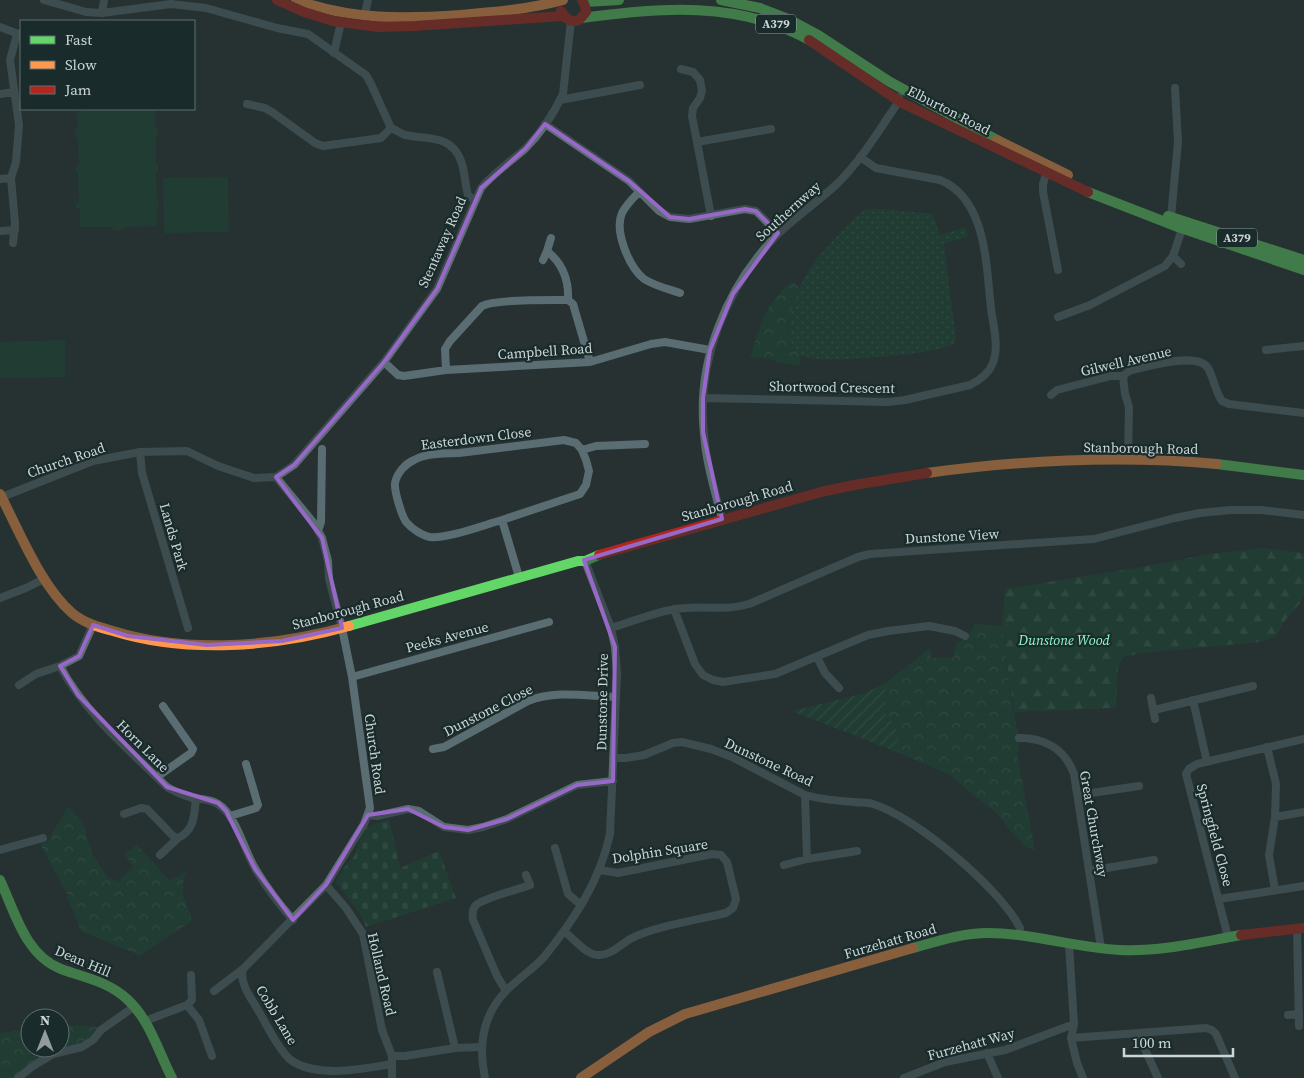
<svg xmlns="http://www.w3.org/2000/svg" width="1304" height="1078" viewBox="0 0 1304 1078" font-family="'Source Serif 4',serif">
<defs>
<pattern id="grass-dots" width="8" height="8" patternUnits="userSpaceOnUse" patternTransform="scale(1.25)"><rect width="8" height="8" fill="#1b4c37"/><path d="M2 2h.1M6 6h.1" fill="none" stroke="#3b6553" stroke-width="1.8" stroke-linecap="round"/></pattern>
<pattern id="forest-firs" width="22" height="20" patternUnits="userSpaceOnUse" patternTransform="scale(1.25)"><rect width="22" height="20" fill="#1b4c37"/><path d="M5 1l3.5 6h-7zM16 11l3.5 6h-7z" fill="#3b6553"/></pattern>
<pattern id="cemetery-stones" width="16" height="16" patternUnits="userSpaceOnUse" patternTransform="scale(1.25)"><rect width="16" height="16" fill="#1b4c37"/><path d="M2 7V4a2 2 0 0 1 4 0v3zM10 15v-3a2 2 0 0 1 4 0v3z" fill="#3b6553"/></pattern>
<pattern id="park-crowns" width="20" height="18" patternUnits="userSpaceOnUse" patternTransform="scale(1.25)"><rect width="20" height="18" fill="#1b4c37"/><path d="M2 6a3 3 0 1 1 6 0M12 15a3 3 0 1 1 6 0" fill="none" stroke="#3b6553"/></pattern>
<pattern id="garden-furrows" width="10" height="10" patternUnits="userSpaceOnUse" patternTransform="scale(1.25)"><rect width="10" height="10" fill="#1b4c37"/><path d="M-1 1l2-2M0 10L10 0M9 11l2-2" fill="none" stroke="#3b6553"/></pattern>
</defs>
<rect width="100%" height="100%" fill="#273131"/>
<path fill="url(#grass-dots)" d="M865,209H884L933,214L940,235L965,227L968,236L944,244L956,339L953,345C925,354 893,356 863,358C847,359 818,362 803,356C791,352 788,339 789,328C793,276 829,243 865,209Z"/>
<path fill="url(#forest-firs)" d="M1264,548L1304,553V595L1300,603L1283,623L1277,636L1261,642L1143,653L1123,657L1118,668L1116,708L1014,712L1002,626L1005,589L1136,568L1210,554Z"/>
<path fill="url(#cemetery-stones)" d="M389,819L400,868L439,851L456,898L366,927L359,912L336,882L344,868L355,855L362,833L367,827Z"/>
<path fill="url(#park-crowns)" d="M793,281L799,287C791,312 779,335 801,356L800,366L776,362V360L750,357C761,325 764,303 793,281Z
M975,624L1002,626L1012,704L1020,742L1017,754L1035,851L1024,846L996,813L948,774L899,753L895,723L885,717L886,683L930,648L931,658H953L956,643C966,641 970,633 975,624Z
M68,806L83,823L91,851L107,877L118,882L133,866L124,854L137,845L170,881L186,871C185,877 182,885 183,891C183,902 192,911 191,922L170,935L138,957L135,952L134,953L81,931L67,897L68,896L40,844L48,841Z
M68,1025L98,1027L88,1039L79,1044L51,1050L14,1078H0V1033L30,1029V1048H60V1026Z"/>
<path fill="url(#garden-furrows)" d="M886,683L885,717L895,723L899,753L792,711L865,693Z"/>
<path fill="#1b4c37" d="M113,109H121V110H155V128H158V135L156,136V165H158V172H156L157,201H159V208H157V226L124,227L123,230H113V227H80V208H76V203L79,202L78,173H76V166L79,165L78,137H75V129H78L77,111L112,110Z
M228,177L229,232L164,233L163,178Z
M65,340V377L0,378V342Z"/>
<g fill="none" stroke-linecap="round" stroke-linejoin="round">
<path stroke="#5a6d72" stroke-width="8" d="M44,0L86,12L102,13L171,4L206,8L277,28L308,34L366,75L371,84L391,128
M102,13L104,0
M364,18L368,0
M0,27L21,35
M334,53L341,22
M681,69L693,72L700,80L702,91L700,98L693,108L692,116L697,142
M0,94L14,92
M560,100L640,85
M247,104L265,108L272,112L315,143L323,146L381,138L391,128
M545,124L629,181L659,211L670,217L689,219L745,209L756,211L778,233
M391,128C396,130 400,133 405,135C428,140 451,134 461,161C465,172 465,184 468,195L474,200
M1046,174L1043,184V192L1058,270
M0,179L11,178
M639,192C633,198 626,205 622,213C614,231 629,267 644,279C655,286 668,289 680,293
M711,216L697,142L771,129
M1171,217L1178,142L1175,88
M0,231L15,230
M551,238L547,251C562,263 569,280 568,300L573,304L590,362
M13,243L15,223L11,178L16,162L19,125L10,60L17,34
M1173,256L1181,264
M543,260L547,251
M1058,317L1090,305L1165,266L1173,256L1182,229
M1266,350L1304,346
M384,362L398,375L404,376L446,370L590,362L651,344L665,342L710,350
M446,370L445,349L450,341L482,306C495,299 550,300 568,300
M1123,376L1125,394L1129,407L1128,459
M1051,395L1057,390L1111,376H1123L1129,371C1145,367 1197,351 1208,368C1214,379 1215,391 1222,401L1229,404L1304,413
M703,398L888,402L905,400L970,385C978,381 988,374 992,365C1000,348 993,325 991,308C986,266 987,199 940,180L876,168L860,157
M582,450L596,446L645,444
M140,452L142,473L188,628
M2,497L93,461L140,452L187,451L218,466L254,478L276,477L294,465L384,362L437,289L481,188C494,173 510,162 525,149C540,134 554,113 563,94L571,21
M722,519C715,491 706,463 704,434C696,361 726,287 777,235C796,216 819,201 838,183C862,159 880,129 899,101V97
M502,520L580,494L586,485L589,471L586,460L582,450L576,443L564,440L459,453C447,453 425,453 414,460C405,464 397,473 395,483C394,490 402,518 407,523C412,529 423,536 430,537C447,539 484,525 502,520L519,577
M318,531L321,522L322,449
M0,598L26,588L44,579
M674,609L695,664L703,675L713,680L723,682L775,674L868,635L888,631L929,626L955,631L965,636
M611,628C635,621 661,609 686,608C710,606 724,611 749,604L858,557L870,554L1094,539L1175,518L1200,513L1230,510H1261L1304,515
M817,657L825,673L839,688
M60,666C84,712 130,751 167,787C175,792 183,795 192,798C201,799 211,799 218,804C237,816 244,851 256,870C267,888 279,904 293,920
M352,677L549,622
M19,685L36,674L60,666L79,656L93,625
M1151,698L1155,719
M1193,700L1207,762
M1154,710L1253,686
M1019,738C1045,738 1065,749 1074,774L1101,948
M1267,747L1276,784L1275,817L1269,855L1275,890
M433,749L444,747L528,701C555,690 586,696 615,697
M613,758H626L644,755L673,743L682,742L711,749L732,757L805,795C820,799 837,801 854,802C860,803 867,802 873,804C914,816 1001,889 1020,928
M157,777L191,753L193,749L163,706
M805,795L807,859
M1078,795L1139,786
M124,814L141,808L147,809L174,837L178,838C195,830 194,815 196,798
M368,815L377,816L408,809L419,811L444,827L468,830L483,827L507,819L577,785L613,781
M230,816L256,808L258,805L246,764
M1275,817L1304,812
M555,848L568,894L581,905
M0,850L43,838
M160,855L178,838
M784,865L807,859L857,851
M1089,871L1154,860
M326,885L346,908L363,934L382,1030L392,1056V1078
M1219,899L1304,886
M1297,928L1299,1026
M564,931C574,939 585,954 598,955C611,956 622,943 632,938C656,926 698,920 726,913L733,908L736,899L727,862L721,855L712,854L618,873L600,870
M1228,937L1186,774L1189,769L1197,764L1304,739
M1069,944L1074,1024L1071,1038L1077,1063L1083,1078
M243,969C239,983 251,998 258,1010C267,1025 279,1051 292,1061C319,1078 361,1069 392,1064
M437,972L455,1048
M214,991L243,969L326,885L364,824L370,808L352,677L342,628L329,579L328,561L322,538L313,522L276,477
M506,991L497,976L473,920C472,914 472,909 476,905C486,897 517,890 530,885L526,875
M187,1005L192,1000L191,975
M1288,1015L1299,1014
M145,1021L187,1005L199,1020L212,1056
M1138,1034L1158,1078
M1071,1038L1206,1028L1212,1030L1216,1034L1235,1078
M987,1053L998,1078
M392,1056H405L455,1048L481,1047
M18,1078L33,1066L53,1054L82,1047L93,1040L101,1030L135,1006
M485,1078C478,1045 482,1015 507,990C519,978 533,969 544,957C574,920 600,881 610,834L617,673L615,647L611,628L585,561
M904,1078L945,1062L1005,1050L1074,1024"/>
<path stroke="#63d668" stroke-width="10" d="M721,0L760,8L788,19L818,35L890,82L997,140
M585,2L619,0
M582,18C661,8 737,0 809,40
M1088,192L1178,227L1304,270
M1168,216L1304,260
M1217,464L1304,475
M349,626L578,561H585L599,555
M0,880C15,912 25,955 61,969C85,978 107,981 127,999C150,1020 158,1051 172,1078
M913,948C938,941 962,933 988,933C1033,933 1076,948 1120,950C1161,952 1201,942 1241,935"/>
<path stroke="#ff974d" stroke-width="10" d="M296,0C352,20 403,19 461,15C496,12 530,9 563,0
M997,140L1068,175
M927,473C1023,460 1120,455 1217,464
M0,494C19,531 41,586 72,613C84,623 98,627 113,631C187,654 275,647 349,626
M581,1078L649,1032L685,1014L913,948"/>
<path stroke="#b3261e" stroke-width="10" d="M277,0L304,12L333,21L378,27L415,26L563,16
M561,11C566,19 570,23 579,20L586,12L585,6L582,0
M809,40L902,103L1088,192
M599,555L821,492L854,485L927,473
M1241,935L1304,928"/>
</g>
<path d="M0 0H1304V1078H0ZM545,124L629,181L670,217L689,219L745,209L756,211L778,233L733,294L710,350L703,398V432L722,519L584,560L615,647L613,781L577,785L507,819L468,830L444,827L408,809L368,815L326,885L293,920L255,869L226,811L218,803L167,787L78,695L60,666L79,656L93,625L128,636L207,645L282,641L342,628L322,538L276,477L294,465L384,362L437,289L481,188L526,148Z" fill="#273131" fill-opacity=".55" fill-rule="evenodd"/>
<path fill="none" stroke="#9768c7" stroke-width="4" stroke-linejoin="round" d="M545,124L629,181L670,217L689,219L745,209L756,211L778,233L733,294L710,350L703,398V432L722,519L584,560L615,647L613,781L577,785L507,819L468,830L444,827L408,809L368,815L326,885L293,920L255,869L226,811L218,803L167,787L78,695L60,666L79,656L93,625L128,636L207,645L282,641L342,628L322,538L276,477L294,465L384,362L437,289L481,188L526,148Z"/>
<g text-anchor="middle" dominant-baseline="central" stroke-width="4.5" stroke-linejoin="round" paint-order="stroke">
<g fill="#192b2b" stroke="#96a3a3" stroke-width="1">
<rect x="756" y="14.5" width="40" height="19" rx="4"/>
<rect x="1217" y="228.5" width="40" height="19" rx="4"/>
</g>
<g font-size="12" font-weight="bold" fill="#ccd6d7">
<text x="776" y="24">A379</text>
<text x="1237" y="238">A379</text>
</g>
<g font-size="14" fill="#ccd6d7" stroke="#192b2b">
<text transform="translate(949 110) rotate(27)">Elburton Road</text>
<text transform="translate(788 211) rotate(-42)">Southernway</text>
<text transform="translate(442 242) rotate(-66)">Stentaway Road</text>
<text transform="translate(545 351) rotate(-4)">Campbell Road</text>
<text transform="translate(1126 361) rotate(-13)">Gilwell Avenue</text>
<text transform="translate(832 387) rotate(1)">Shortwood Crescent</text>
<text transform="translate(476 438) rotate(-7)">Easterdown Close</text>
<text transform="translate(1141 448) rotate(1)">Stanborough Road</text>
<text transform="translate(66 460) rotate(-19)">Church Road</text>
<text transform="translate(737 501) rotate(-16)">Stanborough Road</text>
<text transform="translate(952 536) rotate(-3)">Dunstone View</text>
<text transform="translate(174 537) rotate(74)">Lands Park</text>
<text transform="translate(348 610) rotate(-15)">Stanborough Road</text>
<text transform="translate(447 637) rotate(-15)">Peeks Avenue</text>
<text transform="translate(602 702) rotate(-89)">Dunstone Drive</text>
<text transform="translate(488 710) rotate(-27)">Dunstone Close</text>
<text transform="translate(143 746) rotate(45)">Horn Lane</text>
<text transform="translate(375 754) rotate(82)">Church Road</text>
<text transform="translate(769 762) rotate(25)">Dunstone Road</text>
<text transform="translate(1094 824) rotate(80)">Great Churchway</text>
<text transform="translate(1215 835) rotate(75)">Springfield Close</text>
<text transform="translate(660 851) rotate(-9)">Dolphin Square</text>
<text transform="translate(890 941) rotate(-16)">Furzehatt Road</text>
<text transform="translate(83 961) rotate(23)">Dean Hill</text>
<text transform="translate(382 974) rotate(77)">Holland Road</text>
<text transform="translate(277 1015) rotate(59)">Cobb Lane</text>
<text transform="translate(971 1044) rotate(-15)">Furzehatt Way</text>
</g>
<g font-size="14" font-style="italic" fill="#90f8c4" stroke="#192b2b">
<text x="1064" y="640">Dunstone Wood</text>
</g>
</g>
<rect x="20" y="20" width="175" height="90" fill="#192b2b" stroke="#616f70"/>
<rect x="30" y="36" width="25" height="8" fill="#63d668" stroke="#616f70"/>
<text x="65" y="45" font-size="15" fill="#ccd6d7">Fast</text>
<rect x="30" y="61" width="25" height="8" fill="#ff974d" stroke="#616f70"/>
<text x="65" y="70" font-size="15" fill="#ccd6d7">Slow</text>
<rect x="30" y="86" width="25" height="8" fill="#b3261e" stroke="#616f70"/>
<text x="65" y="95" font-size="15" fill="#ccd6d7">Jam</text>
<g transform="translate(45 1033)"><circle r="24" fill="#192b2b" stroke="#616f70"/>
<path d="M0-4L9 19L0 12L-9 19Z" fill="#929c9d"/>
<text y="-8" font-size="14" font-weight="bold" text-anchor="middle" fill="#ccd6d7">N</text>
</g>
<path d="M1124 1048v8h109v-8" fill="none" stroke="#ccd6d7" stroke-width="2.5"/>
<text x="1132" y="1048" font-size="15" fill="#ccd6d7" stroke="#192b2b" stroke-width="4" paint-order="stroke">100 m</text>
</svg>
